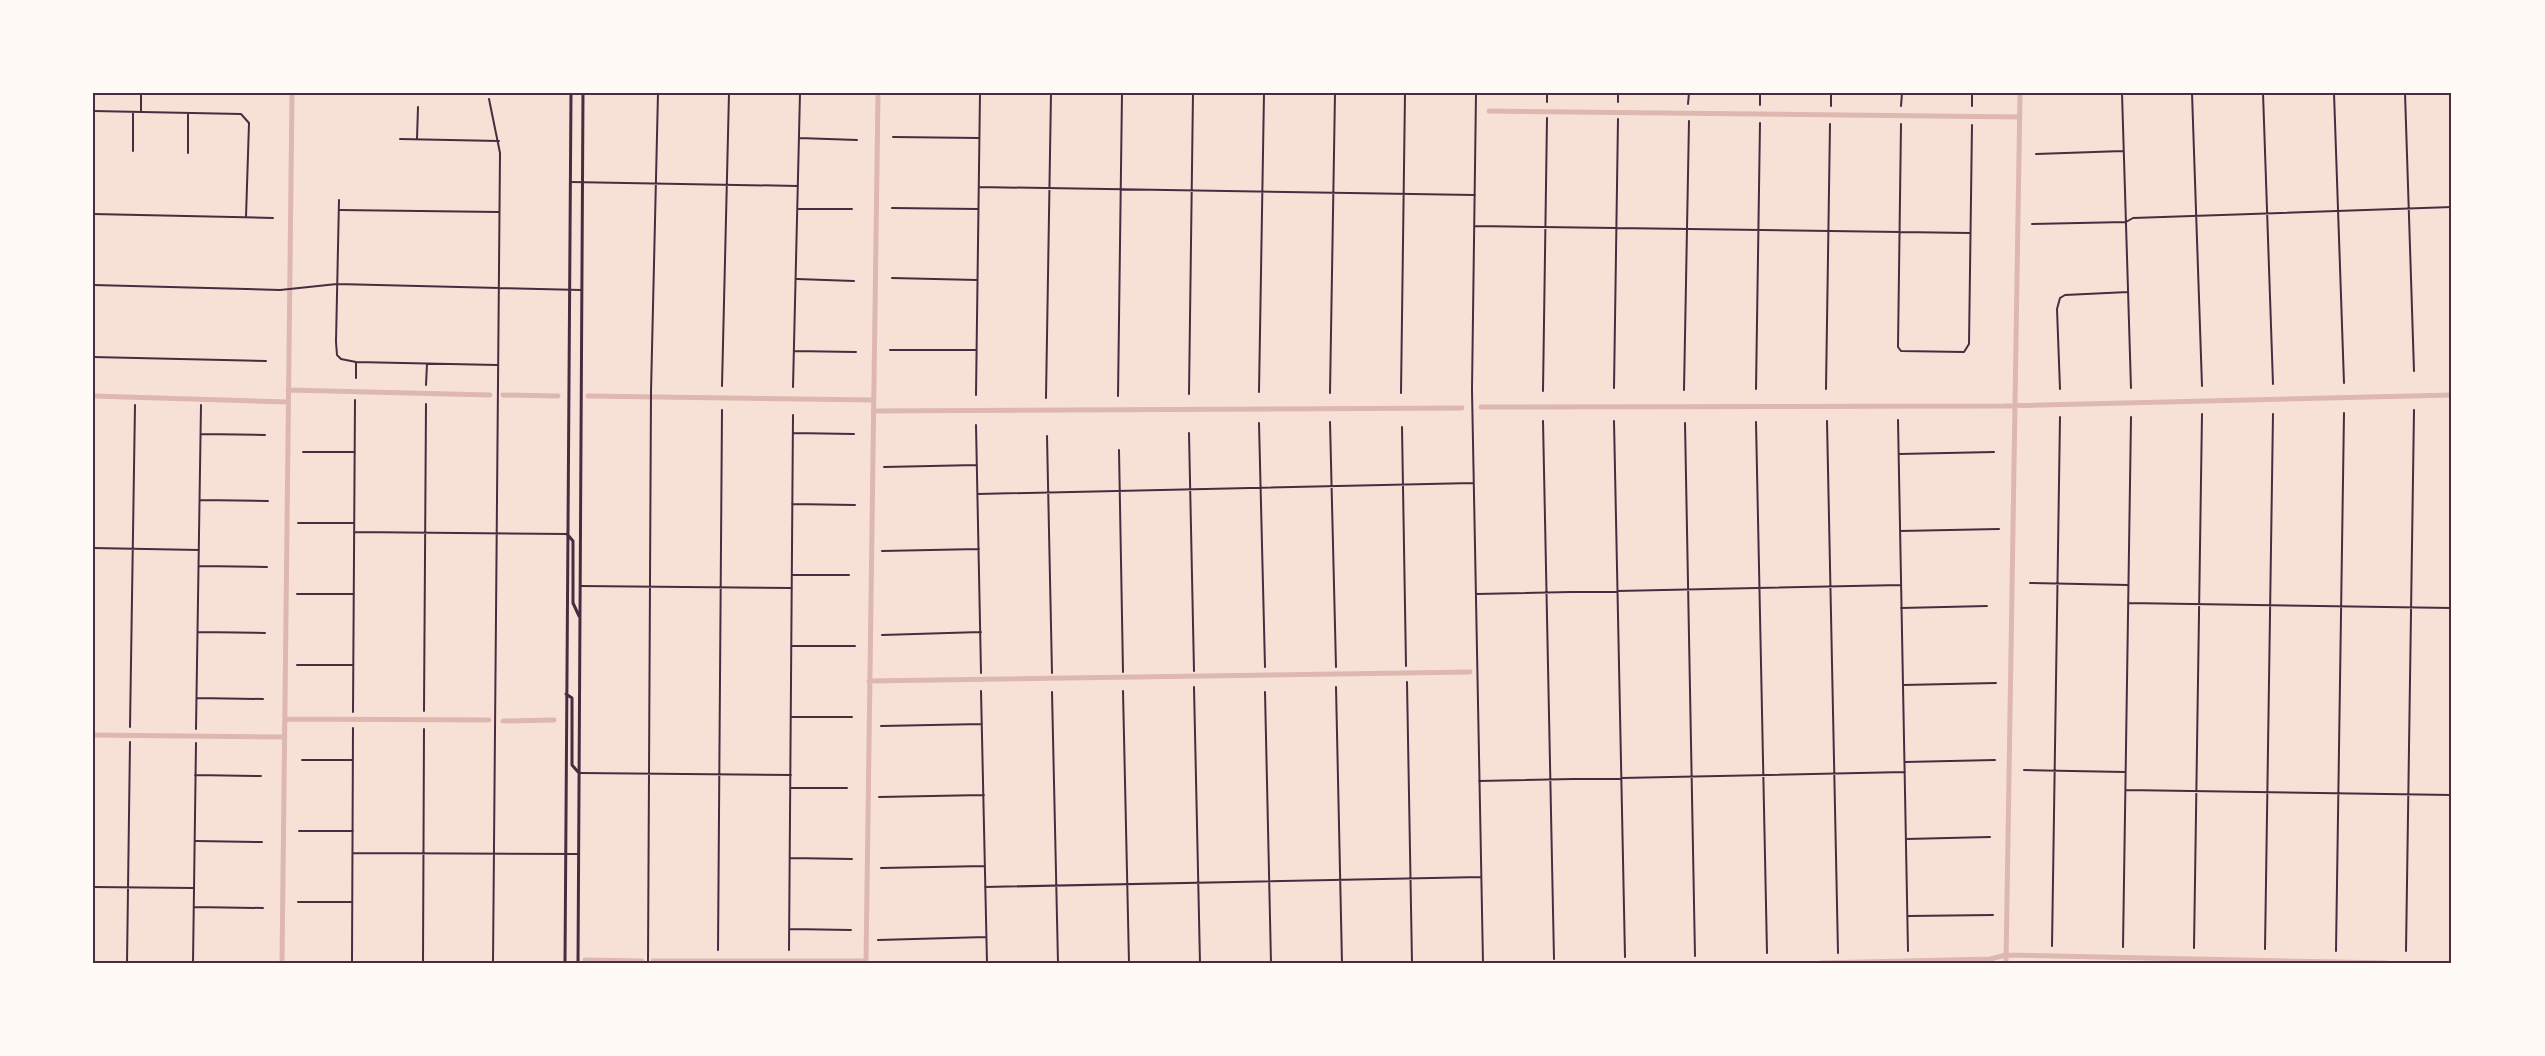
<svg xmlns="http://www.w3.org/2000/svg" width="2545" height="1056" viewBox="0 0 2545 1056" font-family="'IBM Plex Sans',sans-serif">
<rect width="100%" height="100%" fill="#f7e1d7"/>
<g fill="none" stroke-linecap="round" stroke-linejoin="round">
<path stroke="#dcb8b0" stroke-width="5" d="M1489,111L2020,117
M288,390L490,395
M503,395L558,396
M93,396L288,402
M588,396L873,400
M1481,407L2003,406L2452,395
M873,411L1462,408
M869,681L1470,672
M285,719L489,720
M503,721L554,720
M93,735L285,737
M585,960L642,961
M653,961H866
M282,963L292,93
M866,963L878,93
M1820,963L1990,959L2006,955L2387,963
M2006,963L2020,93"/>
<path stroke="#4a2c40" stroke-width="2" d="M1476,93L1472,390L1483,963
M2122,93L2131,388
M2192,93L2202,386
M2263,93L2273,384
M2334,93L2344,383
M2405,93L2414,371
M489,99L500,153L493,963
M1547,102V93
M1618,102V93
M1688,104L1689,93
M1760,105V93
M1831,106V93
M1901,106L1902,93
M1972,106V93
M93,111L241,114L249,123L246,217
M141,111V93
M1901,124L1898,347L1901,351L1964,352L1969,344L1972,125
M893,137L979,138
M799,138L857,140
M400,139L499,141
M417,139L418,107
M133,151V112
M188,153V113
M2036,154L2123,151
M570,182L798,186
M979,187L1475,195
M339,200L336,342L337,355L341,359L356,362L497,365
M892,208L978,209
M798,209H852
M340,210L499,212
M93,214L273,218
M2032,224L2126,222L2133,218L2452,207
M1475,226L1970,233
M892,278L977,280
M797,279L854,281
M93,285L280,290L337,284L581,290
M890,350H976
M794,351L856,352
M93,357L266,361
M356,378V363
M426,385L427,364
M722,386L729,93
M793,387L800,93
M1614,388L1618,119
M1756,389L1760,123
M1826,389L1830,124
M2060,389L2057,309L2060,298L2065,295L2128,292
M1684,390L1689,121
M1543,391L1547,118
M1259,392L1264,93
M1330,393L1335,93
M1401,393L1405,93
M1189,394L1193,93
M976,395L980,93
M1118,396L1122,93
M1046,398L1051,93
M1898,420L1908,951
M1543,421L1554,959
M1614,421L1625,957
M1827,421L1838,953
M1330,422L1336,667
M1756,422L1767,953
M1259,423L1265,667
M1685,423L1695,956
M976,425L981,673
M1402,427L1406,666
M793,433L854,434
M1189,433L1194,671
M201,434L265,435
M1047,436L1052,673
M1119,450L1123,672
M303,452H355
M1899,454L1994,452
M884,467L977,465
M978,494L1473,483
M200,500L268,501
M792,504L855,505
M298,523H354
M1900,531L1999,529
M354,532L567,534
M93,548L199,550
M882,551L979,549
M199,566L267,567
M792,575H849
M2030,583L2128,585
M580,586L792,588
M297,594H354
M1476,594L1901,585
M2128,603L2452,608
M1901,608L1987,606
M198,632L265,633
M882,635L981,632
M791,646H855
M297,665H353
M1407,682L1412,963
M1903,685L1996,683
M1194,687L1200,963
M1336,687L1342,963
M981,691L987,963
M1123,691L1129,963
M1052,692L1058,963
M1265,692L1271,963
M197,698L263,699
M424,711L426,404
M353,712L355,400
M791,717H852
M881,726L982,724
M130,727L135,405
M196,729L201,405
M302,760H353
M1905,762L1995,760
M2024,770L2125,772
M580,773L791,775
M195,775L261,776
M1479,781L1905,772
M791,788H847
M2126,790L2452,795
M879,797L984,795
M299,831H353
M1906,839L1990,837
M196,841L262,842
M353,853L578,854
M790,858L852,859
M881,868L985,866
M93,887L194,888
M985,887L1481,877
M298,902H352
M194,907L263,908
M1908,916L1993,915
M790,929L851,930
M878,940L986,937
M2052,946L2060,417
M2123,947L2131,417
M2194,948L2202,414
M2265,949L2273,414
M718,950L722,410
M789,950L793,415
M2336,951L2344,413
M2406,951L2414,410
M127,963L130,742
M193,963L196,743
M352,963L353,728
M423,963L424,729
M648,963L651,392L658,93"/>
<path stroke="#4a2c40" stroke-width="3" d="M567,534L573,541V603L579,616
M566,694L572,698V765L579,773
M565,963L571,93
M578,963L583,93"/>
</g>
<rect width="2545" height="1056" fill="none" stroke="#fffaf5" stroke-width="189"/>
<rect x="94" y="94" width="2356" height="868" fill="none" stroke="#4a2c40" stroke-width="2"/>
</svg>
